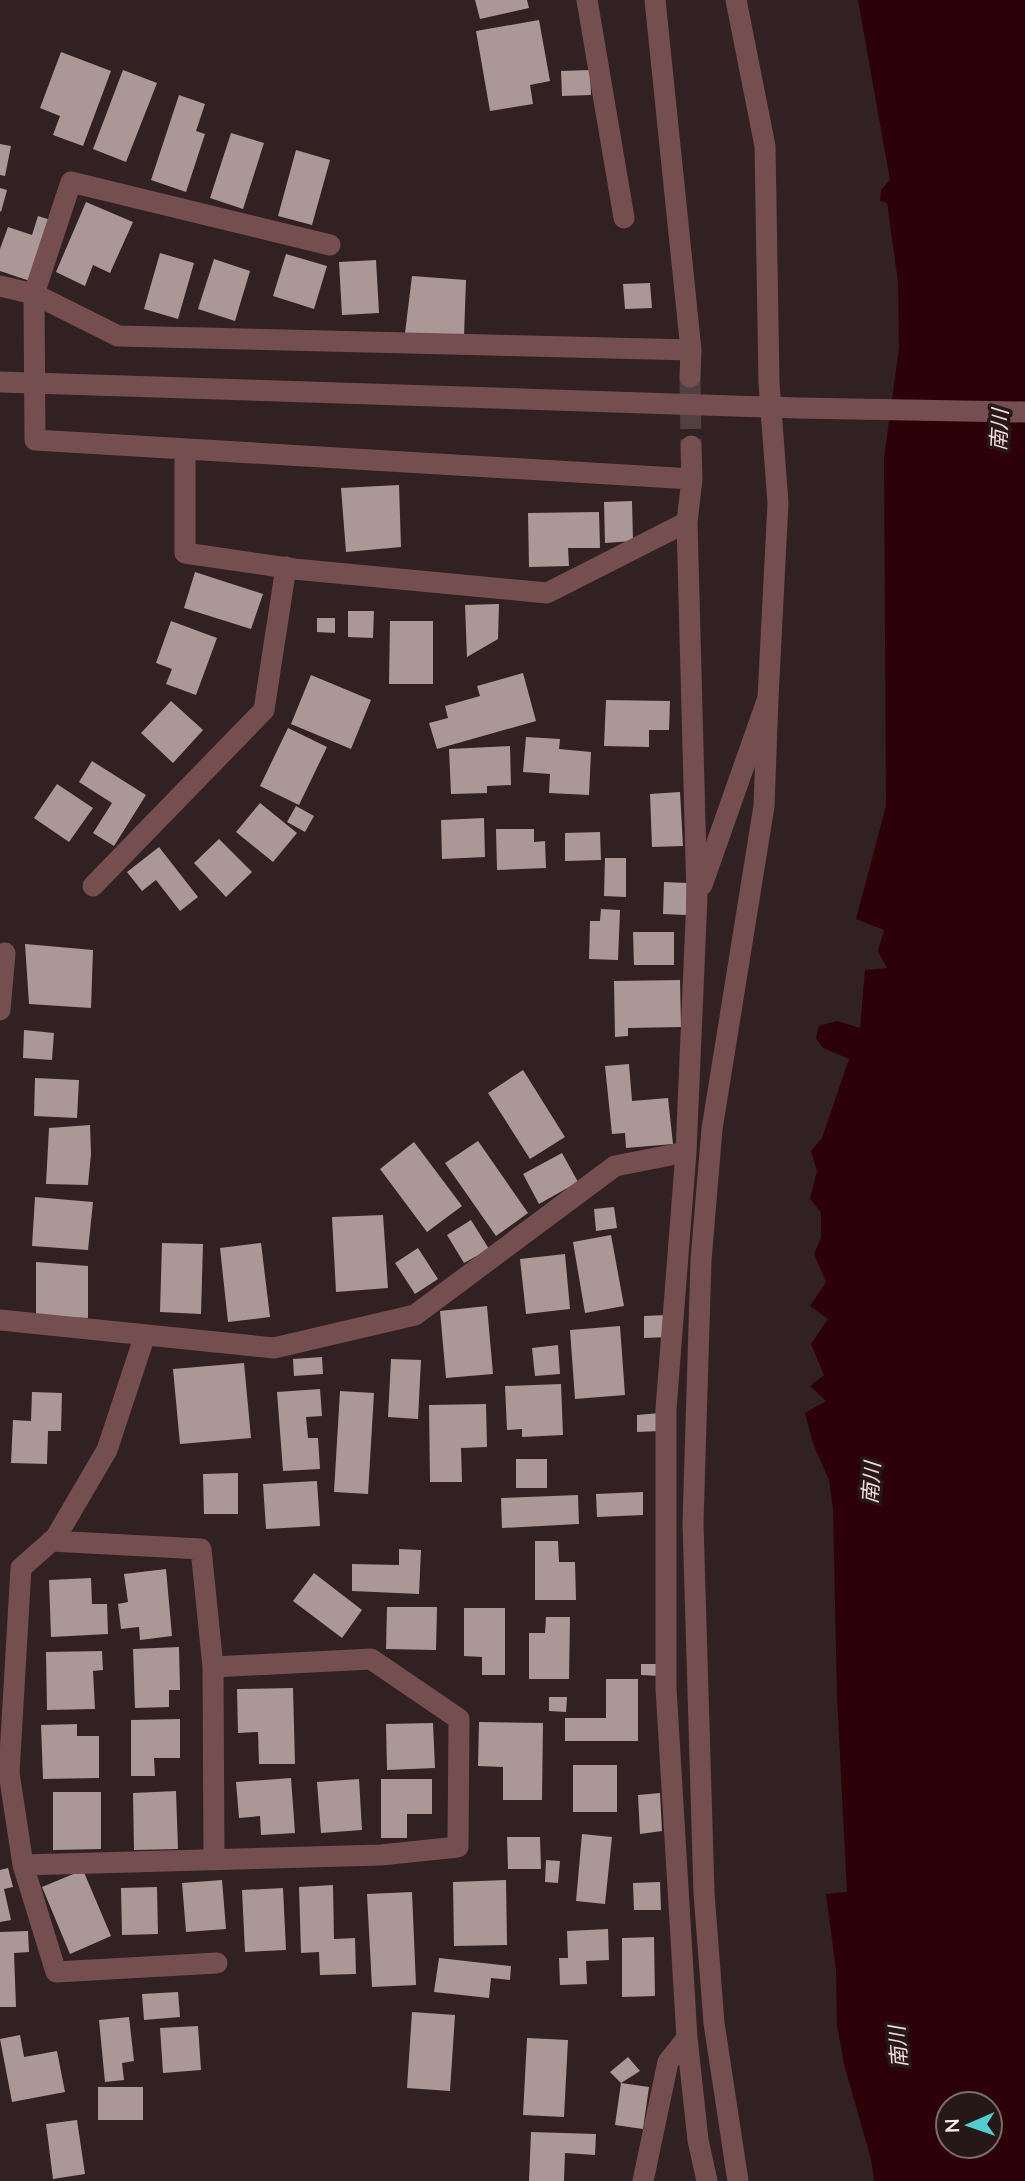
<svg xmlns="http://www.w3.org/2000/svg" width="1025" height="2181" viewBox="0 0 1025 2181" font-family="Lato,'Noto Sans JP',sans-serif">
<rect width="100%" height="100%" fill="#322122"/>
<path fill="#2c0208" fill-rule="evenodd" d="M858,0H1025V2181H874L871,2159L844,2064L837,2025L836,1970L826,1894L847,1892L837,1697L833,1508L829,1480L814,1446L805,1413L826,1401L810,1386L824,1375L811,1344L828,1319L810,1306L826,1282L814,1254L821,1238V1213L810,1198L817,1171L811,1151L822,1138L849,1059L823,1048L816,1038L819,1026L837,1021L860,1028L865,970L887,968L878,951L884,930L856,919L886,806L884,458L899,348L898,282L887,203L880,201L881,190L890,180ZM948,2104H990V2146H948Z"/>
<path fill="#ac9797" d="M475,0H527L529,8L480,19Z
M539,20L550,81L530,85L533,104L490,111L476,31Z
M61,52L111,71L83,146L53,135L60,116L40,108Z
M123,70L157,83L126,162L93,149Z
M590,70L591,95L562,96L561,71Z
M179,95L205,104L196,131L205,134L186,192L151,180Z
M231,133L264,143L243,209L210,198Z
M0,144L11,146L5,176L0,175Z
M296,150L330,160L312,225L278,216Z
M0,188L7,190L1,212L0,211Z
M86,202L133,222L110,273L93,265L85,286L56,272Z
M38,216L54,221L33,282L0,271V249L8,227L32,235Z
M160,253L194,263L178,319L144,309Z
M286,254L327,266L314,309L273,296Z
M214,259L250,271L235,321L198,309Z
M376,260L379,313L342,315L339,262Z
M412,276L466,280L464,336L405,333Z
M650,283L652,308L625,309L623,284Z
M399,485L401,547L346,552L341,488Z
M632,501L633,541L605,543L604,502Z
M599,512L600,548H568L569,566L529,567L528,513Z
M195,572L263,594L251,629L184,608Z
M499,604L498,639L467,657L465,605Z
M348,611H374L373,638L348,637Z
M317,618H335V633L317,632Z
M171,621L217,638L196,695L166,684L172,669L156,663Z
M390,621H433V684H389Z
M523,673L536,721L437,749L429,723L448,718L445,706L480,696L477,686Z
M311,675L371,700L351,749L291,724Z
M606,700L670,701L669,730H649V747L604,746Z
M171,701L203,730L173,763L141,733Z
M288,728L327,747L299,805L260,786Z
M526,737L560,739L559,749L591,752L589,795L549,793L550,774L523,772Z
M510,746L511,785L487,786V793L451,794L449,749Z
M92,761L146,795L114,846L93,833L112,803L79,782Z
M57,784L93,808L69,842L34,818Z
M680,792L683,846L652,847L650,794Z
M260,803L297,833L273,862L236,832Z
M296,806L314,816L305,832L287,822Z
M484,818L485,857L442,859L441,820Z
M496,829H534V842L545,841L546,868L497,870Z
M600,832L601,860L565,861V833Z
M219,839L252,872L226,897L194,863Z
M159,847L198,897L180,911L156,880L142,891L127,872Z
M605,858H626V897L604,896Z
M664,882L687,883L686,915L663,914Z
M601,909L620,910L618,960L589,959L590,921H600Z
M633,932H674V965H634Z
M25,944L93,950L91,1008L29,1004Z
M680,980L681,1027L628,1028V1036L615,1037L614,981Z
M24,1030L54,1033L52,1060L23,1058Z
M629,1064L632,1101L668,1098L673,1144L626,1148L625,1133L612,1134L605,1066Z
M523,1070L565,1137L530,1159L488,1093Z
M35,1078L79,1080L77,1118L34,1116Z
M90,1125L91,1154L88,1185L46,1184L49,1128Z
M478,1141L528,1213L496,1236L445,1163Z
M414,1142L462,1206L427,1232L380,1169Z
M562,1153L578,1182L539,1204L523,1174Z
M35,1197L93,1202L88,1250L32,1246Z
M614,1207L617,1228L596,1231L594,1209Z
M383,1215L388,1288L336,1292L332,1217Z
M471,1220L489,1249L464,1263L447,1235Z
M611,1235L624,1306L585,1313L573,1242Z
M162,1243L203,1244L201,1314L160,1312Z
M261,1243L270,1317L228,1322L220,1248Z
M418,1248L438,1279L415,1294L395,1263Z
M565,1254L570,1309L526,1314L520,1259Z
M36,1262L88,1266V1318L36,1316Z
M487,1306L493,1374L446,1378L440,1311Z
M667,1315L668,1337L644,1338V1316Z
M620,1326L625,1395L575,1399L570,1330Z
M558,1345L560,1374L535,1376L532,1348Z
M322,1357L323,1374L294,1376L293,1359Z
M391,1359L421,1360L418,1419L388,1417Z
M244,1363L251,1438L180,1444L173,1369Z
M561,1384L563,1435L522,1437V1429L507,1430L505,1386Z
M320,1389L322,1416L306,1417L308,1438H318L320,1469L283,1471L277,1392Z
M340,1391L374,1393L368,1494L334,1492Z
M32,1392L62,1393L61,1431H48L47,1464L11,1463L13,1420L31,1421Z
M486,1404L487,1447L461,1448L462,1482H430L429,1405Z
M660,1413V1431L637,1432V1415Z
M516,1459H547V1488H516Z
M238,1473V1514H204L203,1474Z
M317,1481L320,1526L266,1529L263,1484Z
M643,1492V1515L597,1517L596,1494Z
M578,1495L579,1524L502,1528L501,1498Z
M535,1541H558L559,1562H575L576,1600H535Z
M399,1549L421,1550L419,1594L352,1591V1564L399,1565Z
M166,1569L172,1636L140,1640L139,1627L121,1629L118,1604L128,1602L124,1574Z
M314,1573L362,1610L342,1638L293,1601Z
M91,1578L92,1604H107L108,1634L51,1637L49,1580Z
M387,1607H437L436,1650L386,1649Z
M464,1608H505V1675H482V1657L464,1656Z
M546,1617H570L569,1679H529V1633H545Z
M179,1647L180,1690H169V1707L135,1708L133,1649Z
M102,1651L103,1670L93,1671L95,1709L47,1710L46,1652Z
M641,1664H661L660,1676L641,1675Z
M606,1679H638V1741H565V1718H606Z
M293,1688L295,1764H259L258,1732L238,1733L237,1689Z
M549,1697H567L566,1712L549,1711Z
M180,1719V1758H154L155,1776H131V1720Z
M479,1722L543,1723L542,1800H503V1767L478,1766Z
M433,1723L435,1768L387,1770L386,1724Z
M77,1724V1736H99V1778L43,1779L41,1725Z
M573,1765H617V1812H573Z
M291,1778L295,1833L261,1835L260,1816L239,1818L236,1782Z
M359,1779L362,1830L321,1833L317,1782Z
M381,1779H432V1814H407V1838H381Z
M176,1791L178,1849L134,1850L133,1793Z
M53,1792H101V1849L53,1850Z
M660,1793L662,1831L640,1834L638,1795Z
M582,1834L612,1837L605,1904L576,1901Z
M507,1837H540L541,1869H508Z
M546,1860L560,1861L558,1883L545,1882Z
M8,1868L13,1887L4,1889L11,1920L0,1922V1870Z
M83,1870L111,1936L70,1954L42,1887Z
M222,1880L226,1929L186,1932L182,1883Z
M506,1880L507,1945L454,1946L453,1882Z
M660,1882L661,1910H634L633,1883Z
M333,1885L334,1939L355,1938L356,1974L320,1975L319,1952L301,1953L299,1887Z
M157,1887L158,1934L122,1935L121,1888Z
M283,1888L286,1950L245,1952L242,1890Z
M412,1892L416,1985L372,1987L367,1894Z
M608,1929L609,1960L586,1961L587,1984L560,1985L559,1958H568L567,1931Z
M28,1931L29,1952L14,1953L16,2007H0V1932Z
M654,1937L655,1996L622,1997V1938Z
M439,1958L511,1966L510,1980L491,1978L489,1998L434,1992Z
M178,1992L180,2017L144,2020L142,1994Z
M412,2012L455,2015L450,2091L407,2088Z
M129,2017L134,2061L122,2063L124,2080L105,2082L99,2020Z
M198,2026L201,2070L163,2073L160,2028Z
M20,2035L24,2057L57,2051L65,2092L12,2102L0,2039Z
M527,2038L568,2040L564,2117L523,2115Z
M628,2057L640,2071L621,2083L649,2087L643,2129L615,2125L621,2083L610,2072Z
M98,2087H143V2120H98Z
M77,2120L85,2174L53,2179L46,2124Z
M531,2132L596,2134L595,2155L565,2153L564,2181H529Z"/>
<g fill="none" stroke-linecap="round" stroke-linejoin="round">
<path stroke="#504040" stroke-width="21" stroke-dasharray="21 10" stroke-linecap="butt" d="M690,377L691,446"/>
<path stroke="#754f50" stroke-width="21" d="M587,0L624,218
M655,0L691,350L690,377
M330,245L71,182L34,294L35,440L692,479
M0,286L34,294L118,336L691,350
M691,446L692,479L687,522L697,897L686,1152L666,1409V1688L687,2038L698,2140L707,2181
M185,449V553L294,569L547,593L687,522
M702,885L768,698L778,503L769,383L765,146L736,0
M93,886L264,710L286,567
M0,1010L5,953
M0,1320L274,1348L415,1315L615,1166L686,1152
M145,1335L107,1450L56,1537L21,1568L9,1773L23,1865L56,1972L217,1963
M51,1541L201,1549L213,1667L214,1860
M23,1865L381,1855L458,1847L459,1719L371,1659L213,1667
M643,2181L668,2062L687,2038
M738,2181L714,2023L704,1893L693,1523L701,1260L712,1129L764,806L768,698"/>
<path stroke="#754f50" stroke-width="21" d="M0,382L798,408L1025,412"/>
</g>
<g text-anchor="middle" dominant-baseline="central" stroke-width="7" stroke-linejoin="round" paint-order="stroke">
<g font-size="21" font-style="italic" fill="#f4dada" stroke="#271818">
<text transform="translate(998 430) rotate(-87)">南川</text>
<text transform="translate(870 1483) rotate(-86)">南川</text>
<text transform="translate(897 2047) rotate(-94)">南川</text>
</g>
</g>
<g transform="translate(969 2125) rotate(268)"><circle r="33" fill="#271818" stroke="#7b6d6d" stroke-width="2"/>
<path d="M0-5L12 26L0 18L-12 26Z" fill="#52cdcf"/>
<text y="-10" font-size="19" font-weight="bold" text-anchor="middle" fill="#f9eded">N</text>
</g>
</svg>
